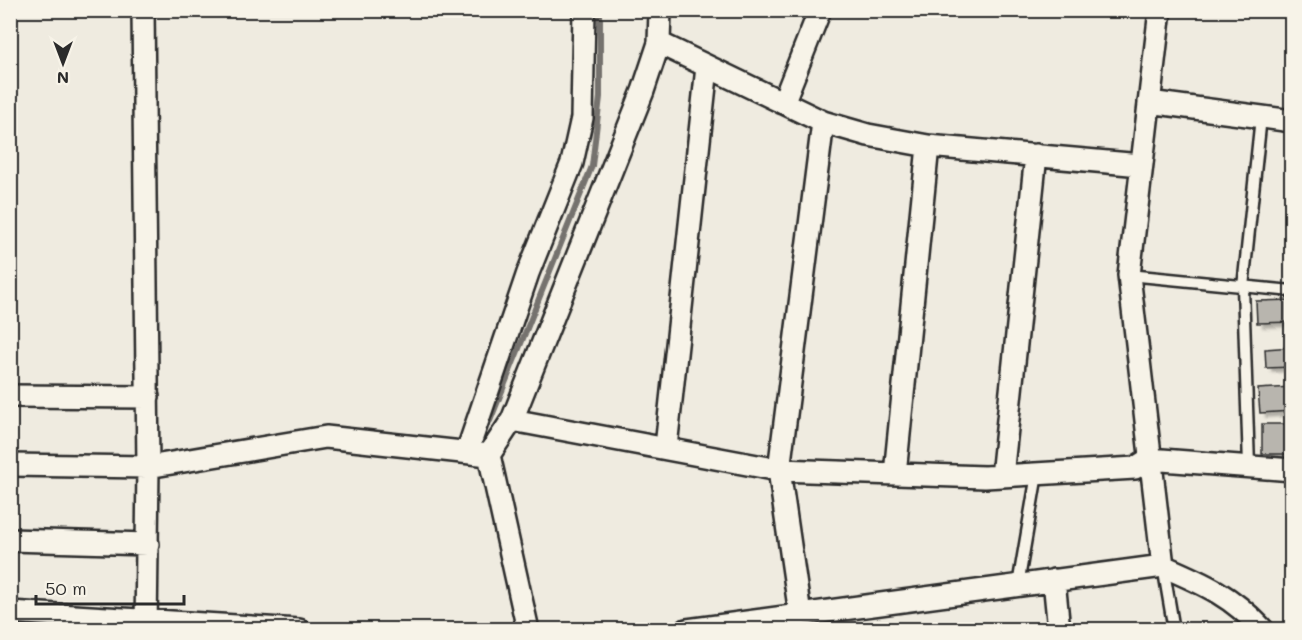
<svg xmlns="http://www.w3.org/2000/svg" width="1302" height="640" viewBox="0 0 1302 640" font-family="Mali,sans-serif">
<defs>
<filter id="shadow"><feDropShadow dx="6" dy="4" stdDeviation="1.5" flood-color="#0004"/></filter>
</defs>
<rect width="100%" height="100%" fill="#efebe0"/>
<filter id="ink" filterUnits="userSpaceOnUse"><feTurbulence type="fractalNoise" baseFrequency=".0167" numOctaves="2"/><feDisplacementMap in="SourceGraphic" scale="12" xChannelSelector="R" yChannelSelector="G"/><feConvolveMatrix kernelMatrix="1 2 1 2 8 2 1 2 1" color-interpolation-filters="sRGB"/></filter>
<g filter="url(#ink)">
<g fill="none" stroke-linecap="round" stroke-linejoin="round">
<path stroke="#74726e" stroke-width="6" d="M490,421L592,166L600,97V10"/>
</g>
<path fill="#b8b5ae" stroke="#2b2b2b" stroke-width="1.5" filter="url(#shadow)" d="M1292,300V322L1257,323L1256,301Z
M1292,347V367L1266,368L1265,349Z
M1292,387V411L1260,413L1258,389Z
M1262,424H1292V454H1262Z"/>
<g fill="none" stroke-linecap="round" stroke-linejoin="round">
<g stroke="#2b2b2b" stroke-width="15">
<path id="lane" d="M1129,275L1292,291
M1249,466L1243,287L1261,117
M1163,566L1174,630
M1018,585L1037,474"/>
</g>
<g stroke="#2b2b2b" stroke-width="26">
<path id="street" d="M143,10L148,467L146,630
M1160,10L1129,275L1163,566
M659,43L823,122L868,135L928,146L1141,165
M1149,102L1292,121
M783,103L820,10
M10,396L148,397
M512,420L643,91L659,43L660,10
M666,447L707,67
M467,452L528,273L572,163L582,118L584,10
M10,465L148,467L326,437L489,455
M895,474L928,146
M1002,476L1036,155
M10,540L148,544
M1054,580L1059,630
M10,612L299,630
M800,614L779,470L823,122
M528,630L489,455L512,420L779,470L985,477L1135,468L1149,459L1292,470
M687,630L1163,566C1205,584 1232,596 1263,630"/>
</g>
<use href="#lane" stroke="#f7f3e8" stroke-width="10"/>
<use href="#street" stroke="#f7f3e8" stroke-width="21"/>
</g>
</g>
<rect width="1302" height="640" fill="none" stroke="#f7f3e8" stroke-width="36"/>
<rect x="18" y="18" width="1266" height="604" fill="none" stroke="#2b2b2b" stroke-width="2" filter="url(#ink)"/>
<g transform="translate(63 63) rotate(180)" stroke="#f7f3e8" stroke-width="4.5" paint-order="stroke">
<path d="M0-4.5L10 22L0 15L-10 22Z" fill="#2b2b2b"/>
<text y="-9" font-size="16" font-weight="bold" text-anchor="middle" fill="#2b2b2b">N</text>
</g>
<path d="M36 595v9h148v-9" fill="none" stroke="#2b2b2b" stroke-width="3"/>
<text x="45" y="595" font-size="18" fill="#2b2b2b" stroke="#f7f3e8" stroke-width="4.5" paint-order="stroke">50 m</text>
</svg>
